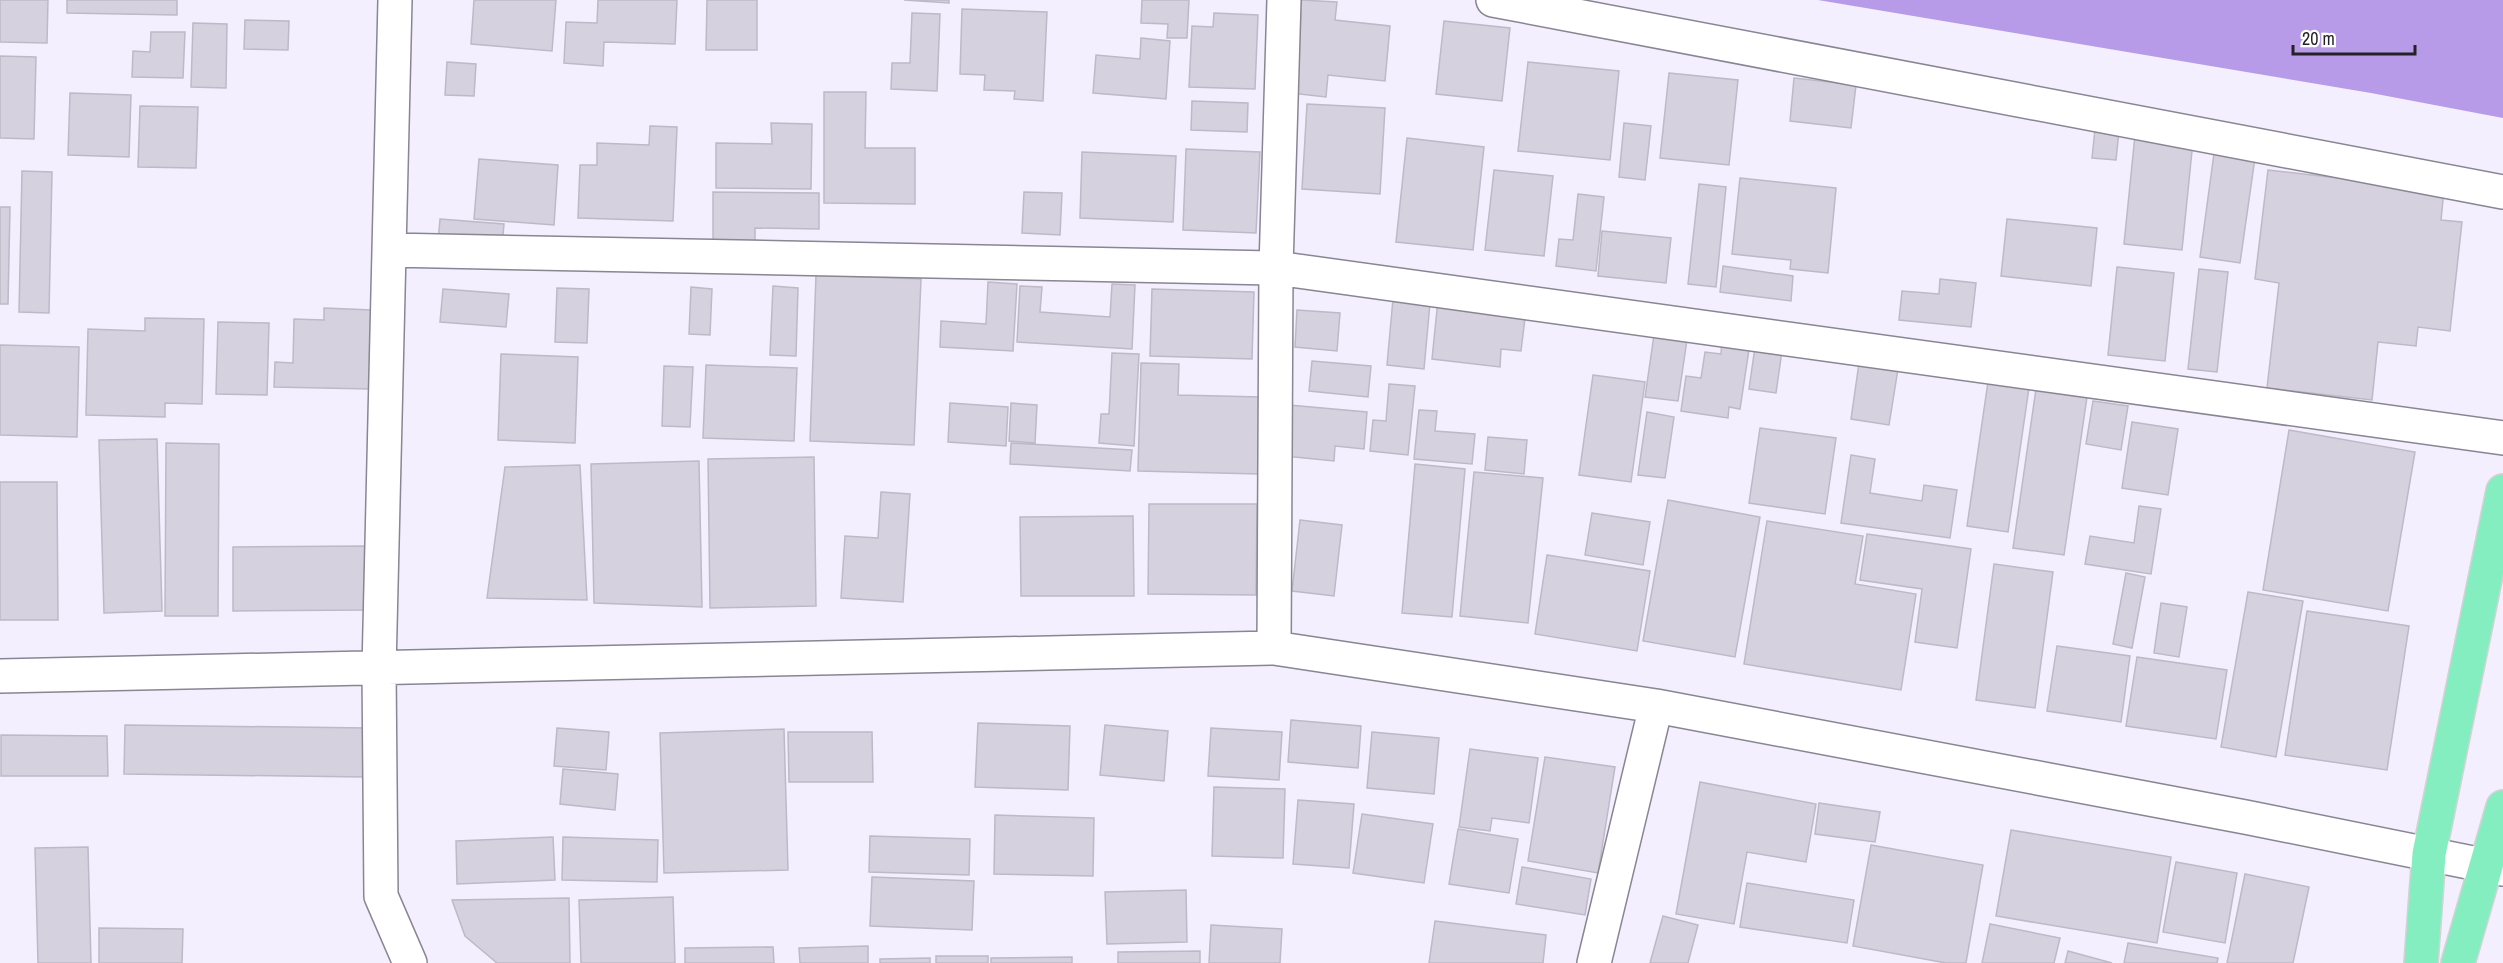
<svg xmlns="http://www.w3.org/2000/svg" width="2503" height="963" viewBox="0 0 2503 963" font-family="'Archivo Narrow',sans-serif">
<rect width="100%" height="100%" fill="#f4effe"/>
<path fill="#b79be8" d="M1818,0H2503V118L2371,93Z"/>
<path fill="#d6d1df" stroke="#bdb9c6" stroke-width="1.5" d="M0,0H48L47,43L0,42Z
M67,0H177V15L67,13Z
M474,0H556L552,51L471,44Z
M598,0H677L675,44L604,42L603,66L564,63L566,22L597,23Z
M707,0H757V50H706Z
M904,0H949V3Z
M1142,0H1189L1187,38H1167L1168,24L1141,23Z
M1301,0L1337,2L1335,20L1390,26L1385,81L1328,75L1326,97L1291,93Z
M962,9L1047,12L1043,101L1014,99L1015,91L984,90L985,75L960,74Z
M912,13L940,14L937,91L891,89L892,63H910Z
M1214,13L1258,15L1255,89L1189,87L1192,26L1213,27Z
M245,20L289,21L288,50L244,49Z
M1444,21L1510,28L1502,101L1436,94Z
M193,23L227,24L226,88L191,87Z
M151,32H185L183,78L132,77L133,51L150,52Z
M1141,38L1170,41L1166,99L1093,93L1096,55L1140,59Z
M0,56L36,57L34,139L0,138Z
M447,62L476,64L474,96L445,95Z
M1528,62L1619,71L1610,160L1518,151Z
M1669,73L1738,80L1729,165L1660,158Z
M1794,78L1856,85L1851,128L1790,121Z
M824,92H866L865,148H915V204L824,203Z
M70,93L131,95L129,157L68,155Z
M1192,101L1248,103L1247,132L1191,130Z
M1307,104L1385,108L1380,194L1302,189Z
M140,106L198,107L196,168L138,167Z
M771,123L812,124L811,189L716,188V143L772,144Z
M1624,123L1651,126L1645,180L1619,177Z
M650,126L677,127L673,221L578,218L580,165H597V143L649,145Z
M2095,129L2119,131L2116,160L2092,158Z
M2135,135L2193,141L2182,250L2124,244Z
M1407,138L1484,147L1473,250L1396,242Z
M2215,146L2256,151L2240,263L2200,257Z
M1186,149L1260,152L1256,233L1183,230Z
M1082,152L1176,156L1173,222L1080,218Z
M479,159L558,165L554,225L474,219Z
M1494,170L1553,176L1544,256L1485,250Z
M2268,170L2444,190L2441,220L2462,222L2450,331L2418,327L2416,346L2378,342L2372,400L2267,388L2279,283L2255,279Z
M22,171L52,172L49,313L19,312Z
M1740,178L1836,188L1828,273L1790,269L1791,260L1732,254Z
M1699,184L1726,187L1716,287L1688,284Z
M713,192L819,193V229L755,228V244L713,243Z
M1024,192L1062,193L1060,235L1022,233Z
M1578,194L1604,197L1596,271L1556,266L1559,239L1573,240Z
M0,207H10L8,304H0Z
M440,219L504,224L502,246L438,242Z
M2007,219L2097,228L2091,286L2001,276Z
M1602,231L1671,238L1666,283L1598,276Z
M1723,266L1793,276L1791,301L1720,292Z
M2117,267L2174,273L2165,361L2108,355Z
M2199,269L2228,272L2217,372L2188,369Z
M816,275L921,279L914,445L810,441Z
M1940,279L1976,283L1971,327L1899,320L1902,291L1939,294Z
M988,282L1017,284L1013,351L940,347L941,321L986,324Z
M1112,284L1135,285L1132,349L1017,342L1020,286L1042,287L1040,312L1110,317Z
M773,286L798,288L796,356L770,355Z
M691,287L712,289L710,335L689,334Z
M557,288L589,289L587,343L555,342Z
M1394,288L1431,292L1424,369L1387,365Z
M443,289L509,294L506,327L440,322Z
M1152,289L1254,292L1252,359L1150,356Z
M1438,300L1526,310L1521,351L1501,349L1500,367L1432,359Z
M324,308L372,310L370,389L274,387L275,362L293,363L294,319L324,320Z
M1297,310L1340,313L1337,351L1295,347Z
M145,318L204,319L202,404L165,403V417L86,415L88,329L145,331Z
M218,322L269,323L267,395L216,394Z
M1655,328L1688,333L1678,401L1645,397Z
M1722,339L1750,343L1740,409L1729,407L1728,418L1681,411L1686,376L1701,378L1705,352L1721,354Z
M0,345L79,347L77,437L0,435Z
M1755,347L1782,351L1776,393L1749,389Z
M1112,353L1139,354L1134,446L1099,443L1101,414H1109Z
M501,354L578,357L575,443L498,440Z
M1312,361L1371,366L1368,397L1309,391Z
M1141,363L1179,364L1178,395L1261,397L1259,474L1138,471Z
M1859,363L1898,369L1889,425L1851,419Z
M706,365L797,368L794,441L703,438Z
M664,366L693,367L690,427L662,426Z
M1593,375L1645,382L1631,482L1579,475Z
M1989,375L2030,381L2008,532L1967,526Z
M1389,384L1415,386L1408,455L1370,451L1373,420L1386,421Z
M2036,389L2087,397L2064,555L2013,548Z
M2093,401L2128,406L2121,450L2086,444Z
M950,403L1008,407L1006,446L948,442Z
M1011,403L1037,405L1035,443L1009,441Z
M1289,405L1367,412L1364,449L1335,446L1334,461L1285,456Z
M1419,410L1437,411L1435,431L1475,434L1472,464L1414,459Z
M1647,412L1674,417L1665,478L1638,475Z
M2132,422L2178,429L2168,495L2122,488Z
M1760,428L1836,438L1825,514L1749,503Z
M2289,430L2415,452L2388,611L2263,590Z
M1488,437L1527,440L1524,474L1485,470Z
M157,439L162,611L104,613L99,440Z
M166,443L219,444L218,616H165Z
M1011,443L1132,450L1130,471L1010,464Z
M1851,455L1875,459L1870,493L1922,501L1924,485L1957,490L1950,538L1841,523Z
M814,457L816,606L710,608L708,459Z
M699,461L702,607L594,603L591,464Z
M1415,464L1465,469L1452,617L1402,613Z
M580,465L587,600L487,598L505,467Z
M1474,472L1543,478L1528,623L1460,616Z
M0,482H57L58,620H0Z
M881,492L910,494L903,602L841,598L845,536L878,538Z
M1668,500L1760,517L1735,657L1643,641Z
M1149,504H1257L1256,595L1148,594Z
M2139,506L2161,509L2151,574L2085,564L2090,536L2134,543Z
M1592,513L1650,522L1643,565L1585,555Z
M1133,516L1134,596H1021L1020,517Z
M1300,520L1342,525L1334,596L1292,591Z
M1767,521L1863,536L1855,584L1916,594L1901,690L1744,664Z
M1867,534L1971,549L1957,648L1915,642L1922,589L1860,580Z
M368,546V610L233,611V547Z
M1547,555L1650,571L1637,651L1535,634Z
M1994,564L2053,572L2035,708L1976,700Z
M2126,573L2145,577L2132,648L2113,644Z
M2248,592L2303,601L2276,757L2221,747Z
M2161,603L2187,607L2179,657L2154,653Z
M2307,611L2409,626L2387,770L2285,755Z
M2057,646L2130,656L2121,722L2047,711Z
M2137,657L2227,670L2216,739L2126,726Z
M1291,720L1361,726L1358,768L1288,762Z
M978,723L1070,726L1068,790L975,787Z
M125,725L366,728L365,777L124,774Z
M1105,725L1168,731L1164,781L1100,775Z
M557,728L609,732L606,770L554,766Z
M1211,728L1282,732L1279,780L1208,776Z
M784,729L788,870L664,873L660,733Z
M788,732H872L873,782H789Z
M1372,732L1439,738L1434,794L1367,788Z
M1,735L107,736L108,776H1Z
M1470,749L1538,758L1529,823L1492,818L1490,831L1459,827Z
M1545,757L1615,767L1598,873L1528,861Z
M563,769L618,774L615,810L560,804Z
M1700,782L1816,804L1806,862L1747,852L1734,924L1676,914Z
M1214,787L1285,789L1283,858L1212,856Z
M1298,800L1354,804L1349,868L1293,864Z
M1819,803L1880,812L1875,842L1815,834Z
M1362,814L1433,824L1424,883L1353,873Z
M995,815L1094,818L1093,876L994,874Z
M1458,829L1518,839L1509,893L1449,884Z
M2011,830L2171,857L2157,943L1996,916Z
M870,836L970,839L969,875L869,872Z
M553,837L555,880L457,884L456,841Z
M563,837L658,840L657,882L562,880Z
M1871,845L1983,865L1966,963H1946L1853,946Z
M88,847L91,963H38L35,848Z
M2176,862L2237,873L2225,943L2163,932Z
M1522,867L1591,879L1585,915L1516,904Z
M2245,874L2309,887L2293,963H2227Z
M872,877L974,881L972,930L870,926Z
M1747,883L1854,900L1847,943L1740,927Z
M1186,890L1187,942L1107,944L1105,892Z
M673,897L675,963H581L579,900Z
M569,898L570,963H497L465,936L452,900Z
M1663,916L1698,925L1688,963H1650Z
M1435,921L1546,935L1543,963H1429Z
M1990,924L2060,938L2054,963H1982Z
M1211,925L1282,929L1280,963H1209Z
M99,928L183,929L182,963H99Z
M2128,943L2218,958L2217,963H2124Z
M868,946V963H800L799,948Z
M773,947L774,963H685V948Z
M1200,951V963H1118V952Z
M2068,951L2112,963H2065Z
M936,956H988V963H936Z
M1072,957V963H991V958Z
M930,958V963H880V959Z"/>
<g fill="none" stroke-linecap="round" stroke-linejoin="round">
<g stroke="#898592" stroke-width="36">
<path id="minor" d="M395,0L379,669L381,896L410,963
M1493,0L2503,192
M390,250L1276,268L2503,438
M1274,648L1276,268L1284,0
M0,676L1274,648L1656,706L2245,817L2503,869
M1594,963L1656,706"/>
</g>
<g stroke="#d3d3d4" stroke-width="36">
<path id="major" d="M2421,963L2429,854L2503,491
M2458,963L2503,807"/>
</g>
<use href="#minor" stroke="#fff" stroke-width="33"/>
<use href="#major" stroke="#85eec1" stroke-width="33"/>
</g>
<path d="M2293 45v9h122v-9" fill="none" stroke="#242227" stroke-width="3"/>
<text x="2302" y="45" font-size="18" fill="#242227" stroke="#ffffff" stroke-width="4.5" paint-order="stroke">20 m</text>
</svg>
